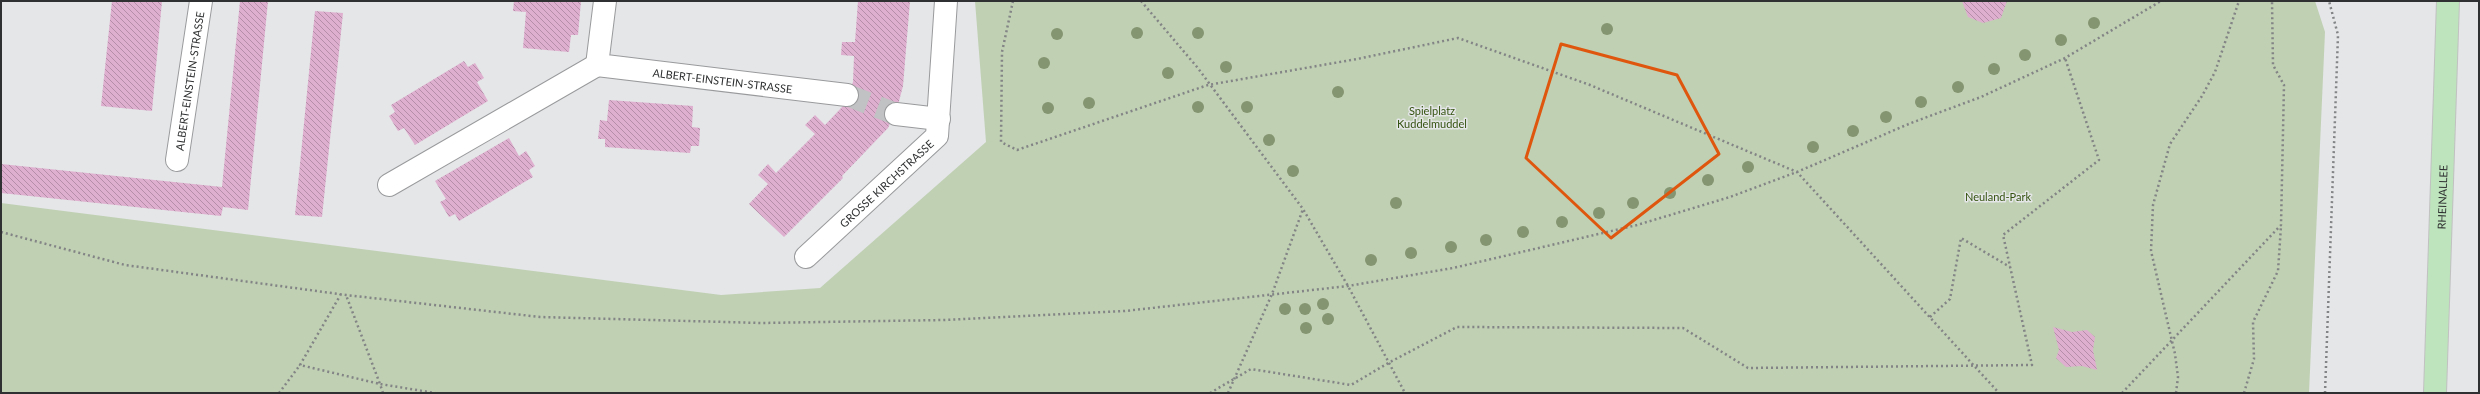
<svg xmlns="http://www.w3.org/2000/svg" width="2480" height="394" viewBox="0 0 2480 394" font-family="Lato,sans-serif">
<defs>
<pattern id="building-back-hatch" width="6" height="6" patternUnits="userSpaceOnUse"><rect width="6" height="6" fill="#dfafcf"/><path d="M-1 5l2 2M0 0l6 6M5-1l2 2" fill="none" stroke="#b58fa9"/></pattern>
</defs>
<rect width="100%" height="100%" fill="#e4e6e8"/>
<path fill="#c0d0b3" d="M975,1H2315L2325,32L2309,393H1V203L721,295L820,288L986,142Z"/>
<path fill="url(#building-back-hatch)" d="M112,1H162L152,111L101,106Z
M240,1H268L248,210L223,207L221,216L1,193V164L222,187Z
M514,1H581L578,35H571L569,52L523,48L526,12L513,11Z
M858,1H910L903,86L898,105L888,128L842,176L843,178L784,237L749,204L768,184L758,175L768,164L776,173L815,134L805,125L815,115L825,125L843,106L853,82L854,56L841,55L842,42H855Z
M1962,1H2007L2001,18L1983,23L1968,17Z
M315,11L343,13L322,217L295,215Z
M464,61L468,67L475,63L484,78L477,82L488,101L415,145L404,128L398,131L389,116L395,112L391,105Z
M609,100L693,106L692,127L700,128L699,146H691L690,153L605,147V139H598L600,120L607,121Z
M509,138L519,156L526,151L535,166L529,170L533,177L459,221L455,214L449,217L440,202L446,199L435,181Z
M2053,327L2072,332L2087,330L2095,337L2093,350L2097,370L2082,366L2066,367L2056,358L2059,350Z"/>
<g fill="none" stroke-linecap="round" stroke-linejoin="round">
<path stroke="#c0c2c3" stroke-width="22" stroke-dasharray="22 11" stroke-linecap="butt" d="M847,95L896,114"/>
<g stroke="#999a9c" stroke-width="24">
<g id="minor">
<path id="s1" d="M605,1L597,65L847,95"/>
<path d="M896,114L939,119"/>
<path id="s2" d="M177,160L201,1"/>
<path d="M389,185L597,65"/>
<path id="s3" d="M806,257L937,136L946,1"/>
</g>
</g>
<g stroke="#c1c1c1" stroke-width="24">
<g id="major">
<path id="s4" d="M2435,393L2448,1"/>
</g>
</g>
<path stroke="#828485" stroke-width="2.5" stroke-dasharray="2 3" stroke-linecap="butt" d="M1013,1L1002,52L1001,142L1017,150L1208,85L1357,59L1458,38L1590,85L1797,172L1999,393
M1141,1L1197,67L1303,209L1348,286L1405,393
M1,232L125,265L346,295L540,317L762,323L943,320L1125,311L1348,286L1453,268L1637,225L1730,197L1797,172L1911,123L1981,97L2065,58L2161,1
M341,294L300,365L380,384L346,295
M1930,317L1950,299L1961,238L2010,267
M279,393L300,365
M383,393L380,384L435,393
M1210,393L1251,369L1351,385L1390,362L1457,327L1683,328L1748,368L2032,365L2003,235L2099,160L2065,58
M1228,393L1272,294L1303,209
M2122,393L2281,225L2284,85L2273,65L2272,1
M2176,393L2178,377L2175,354L2151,251L2153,205L2170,144L2202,96L2215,72L2239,1
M2244,393L2254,359L2253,322L2278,271L2281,226
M2325,393L2338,35L2329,1"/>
<use href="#minor" stroke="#fff" stroke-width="22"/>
<use href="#major" stroke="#bde4bc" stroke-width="22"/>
</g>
<g fill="#849571">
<circle cx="2094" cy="23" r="6"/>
<circle cx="1607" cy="29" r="6"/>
<circle cx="1137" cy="33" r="6"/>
<circle cx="1198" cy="33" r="6"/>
<circle cx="1057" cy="34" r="6"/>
<circle cx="2061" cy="40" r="6"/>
<circle cx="2025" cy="55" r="6"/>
<circle cx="1044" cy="63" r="6"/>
<circle cx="1226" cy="67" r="6"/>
<circle cx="1994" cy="69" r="6"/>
<circle cx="1168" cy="73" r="6"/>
<circle cx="1958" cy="87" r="6"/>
<circle cx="1338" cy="92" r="6"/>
<circle cx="1921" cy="102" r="6"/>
<circle cx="1089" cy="103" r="6"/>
<circle cx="1198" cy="107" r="6"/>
<circle cx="1247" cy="107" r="6"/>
<circle cx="1048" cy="108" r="6"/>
<circle cx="1886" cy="117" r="6"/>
<circle cx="1853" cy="131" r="6"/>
<circle cx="1269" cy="140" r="6"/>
<circle cx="1813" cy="147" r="6"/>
<circle cx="1748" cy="167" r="6"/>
<circle cx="1293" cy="171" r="6"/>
<circle cx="1708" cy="180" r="6"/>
<circle cx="1670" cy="193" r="6"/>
<circle cx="1396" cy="203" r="6"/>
<circle cx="1633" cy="203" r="6"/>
<circle cx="1599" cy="213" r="6"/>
<circle cx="1562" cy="222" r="6"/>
<circle cx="1523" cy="232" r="6"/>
<circle cx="1486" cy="240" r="6"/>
<circle cx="1451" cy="247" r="6"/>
<circle cx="1411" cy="253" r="6"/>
<circle cx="1371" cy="260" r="6"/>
<circle cx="1323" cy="304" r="6"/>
<circle cx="1285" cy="309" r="6"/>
<circle cx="1305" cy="309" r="6"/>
<circle cx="1328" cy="319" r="6"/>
<circle cx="1306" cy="328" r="6"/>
</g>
<path fill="none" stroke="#df570e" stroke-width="3" stroke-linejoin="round" d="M1561,44L1677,75L1719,154L1611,238L1526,158Z"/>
<g text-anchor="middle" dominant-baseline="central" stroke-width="3" stroke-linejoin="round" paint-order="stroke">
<g font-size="11" fill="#2f3031" stroke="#e4e6e8">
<text stroke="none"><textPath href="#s2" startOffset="80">ALBERT-EINSTEIN-STRASSE</textPath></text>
<text stroke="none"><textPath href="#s1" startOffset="191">ALBERT-EINSTEIN-STRASSE</textPath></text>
<text stroke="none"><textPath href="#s3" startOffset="109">GROSSE KIRCHSTRASSE</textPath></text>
<text stroke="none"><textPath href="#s4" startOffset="196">RHEINALLEE</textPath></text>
</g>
<g font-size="11" fill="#355310" stroke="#e4e6e8">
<text x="1432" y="110">Spielplatz<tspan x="1432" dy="13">Kuddelmuddel</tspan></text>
<text x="1998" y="196">Neuland-Park</text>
</g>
</g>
<rect width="2480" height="394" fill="none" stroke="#2f3031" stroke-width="4"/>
</svg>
